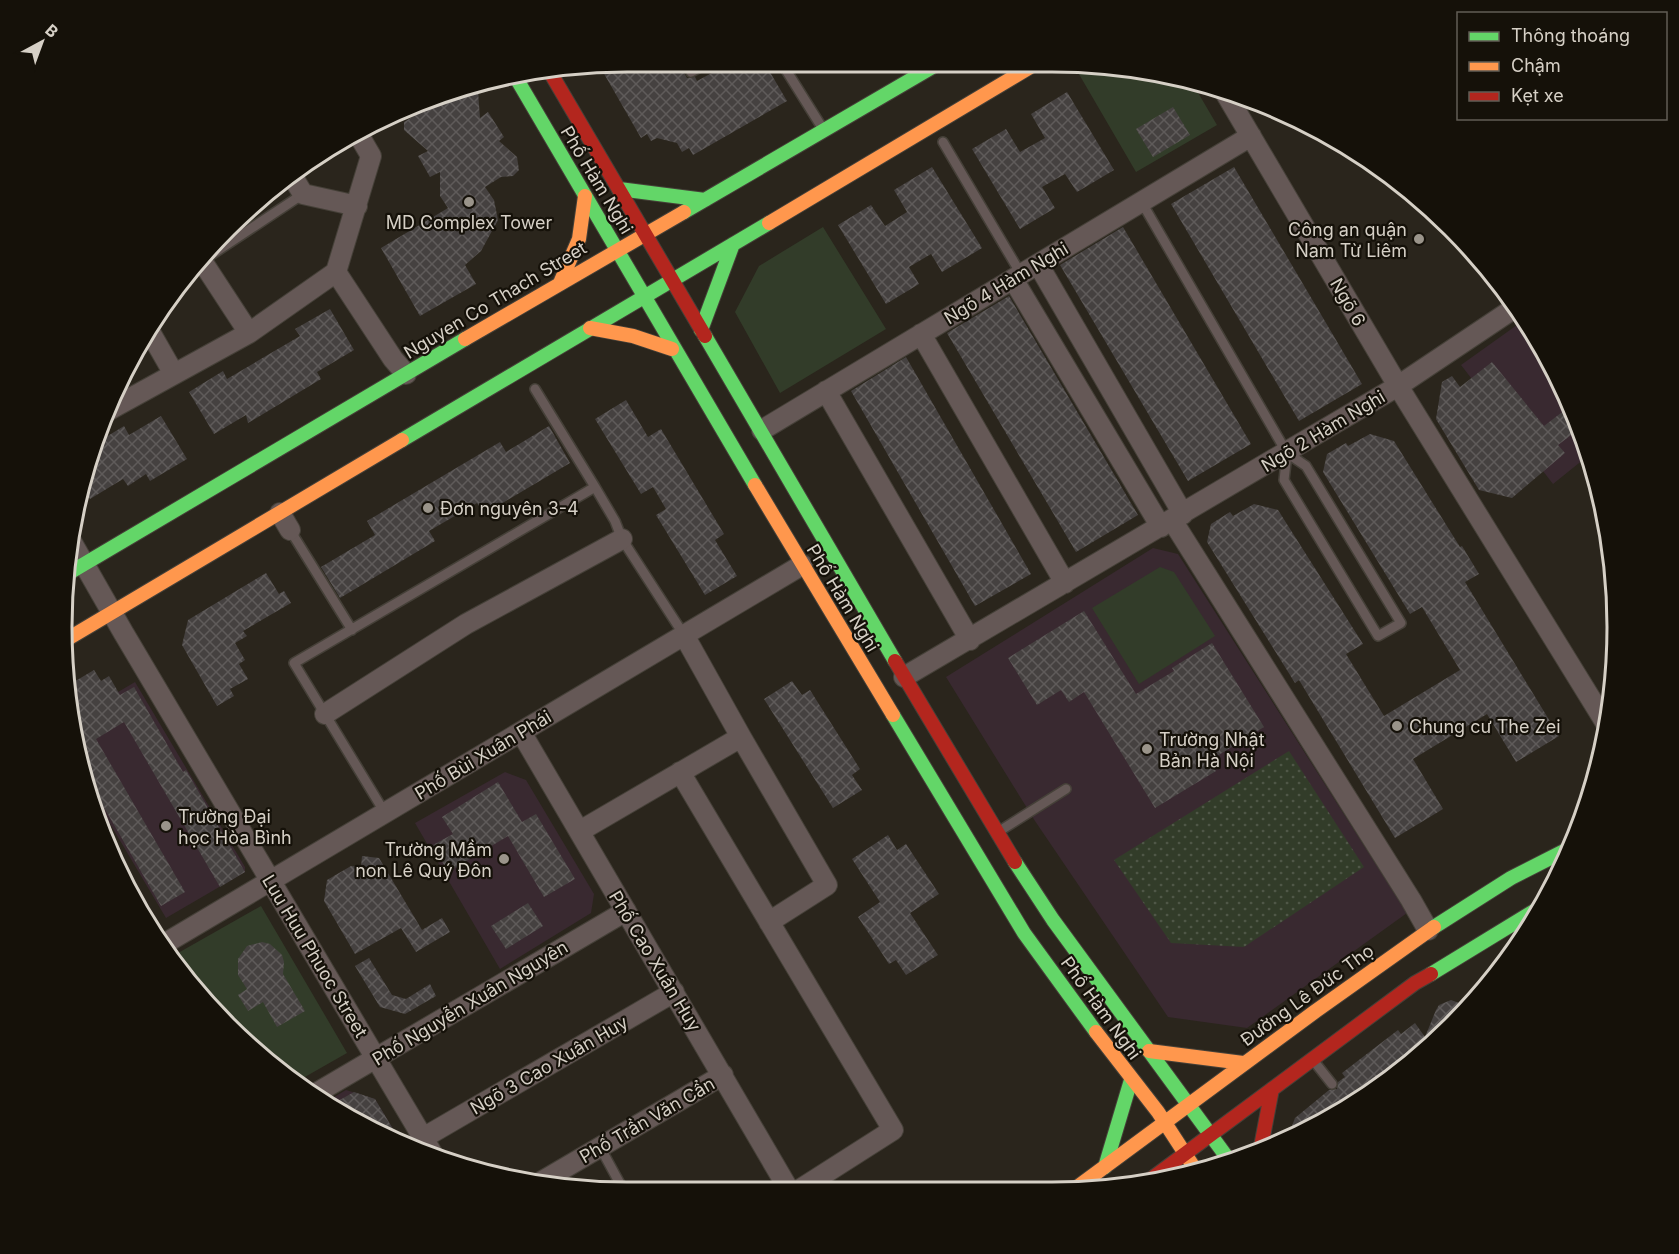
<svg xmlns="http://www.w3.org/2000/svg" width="1679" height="1254" viewBox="0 0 1679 1254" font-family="Inter,sans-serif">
<defs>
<pattern id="grass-dots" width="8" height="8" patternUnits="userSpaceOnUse" patternTransform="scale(1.5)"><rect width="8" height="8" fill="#323c29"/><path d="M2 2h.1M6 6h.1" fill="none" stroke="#4f5747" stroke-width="1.8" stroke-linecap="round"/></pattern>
<pattern id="building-cross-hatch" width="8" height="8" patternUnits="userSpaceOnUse" patternTransform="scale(1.5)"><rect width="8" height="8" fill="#454140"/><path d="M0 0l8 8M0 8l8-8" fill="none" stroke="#5f5b5a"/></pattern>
</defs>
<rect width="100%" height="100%" fill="#2a251c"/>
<path fill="#392930" d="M1524,320L1559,377L1589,455L1553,484L1461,365Z
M1153,548L1178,554L1407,913L1247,1028L1168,1017L1035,821L946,677Z
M135,682L245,867V872L166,918L87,785L74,718Z
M505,772L526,780L594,894L591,913L500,969L415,823Z
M346,1090L375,1099L399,1139L345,1117L324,1103Z"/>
<path fill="url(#grass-dots)" d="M1289,751L1364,867L1244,947L1171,943L1114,860Z"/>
<path fill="#323c29" d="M1087,63L1190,79L1217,125L1136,172L1076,69Z
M823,227L886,329L780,393L735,312L759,266Z
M1160,567L1174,572L1215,636L1139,684L1092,608Z
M261,906L347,1053L296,1082L254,1052L178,971L171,957Z"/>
<path fill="url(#building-cross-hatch)" d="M627,62H678L687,78L695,77L697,81L732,62H764L787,101L693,155L689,148L682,152L677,143L657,138L651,141L647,134L641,138L599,65Z
M472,84L478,91L480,118L488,112L504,137L499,141L517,157L519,170L513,176L501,177L485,187L494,200L498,220L481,251L465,265L476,284L420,316L381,248L448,208L440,196V172L430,177L418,156L428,151L404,130V122L454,92Z
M1067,92L1114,170L1077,192L1065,174L1042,187L1055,208L1020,229L972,149L1006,129L1020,152L1045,138L1031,114Z
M1173,107L1190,135L1153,157L1136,129Z
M932,167L982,248L942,272L931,254L909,267L919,284L886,304L838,225L871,205L885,226L907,212L894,190Z
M1234,167L1362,384L1299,421L1171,204Z
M1123,227L1251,444L1188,481L1060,265Z
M1009,296L1138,515L1076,552L947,333Z
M330,309L354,350L317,372L321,379L248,423L246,415L214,434L189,392L223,371L227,379L300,336L295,329Z
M906,357L1031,574L975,606L851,391Z
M1492,362L1544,426L1570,406L1579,429L1558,445L1565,453L1512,498L1479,490L1436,419L1442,382L1452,376L1460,387Z
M626,400L648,437L661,429L724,534L715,540L737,576L705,595L656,515L666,509L653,487L641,494L595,419Z
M161,416L187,459L150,481L146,474L128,486L123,479L90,499L83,487L102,430L106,437L124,426L129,435Z
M549,426L570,463L484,514L477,503L429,531L435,541L340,598L321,567L375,535L367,521L500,442L506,452Z
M1370,434L1394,441L1460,547L1462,546L1479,574L1465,582L1559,736L1516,762L1487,714L1413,759L1443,809L1395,838L1299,680L1295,683L1207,542L1211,524L1230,512L1233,516L1254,504L1278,510L1363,644L1346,654L1384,716L1460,670L1422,607L1410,614L1323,472L1327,454L1346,443L1348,446Z
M266,573L279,594L284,591L291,603L243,631L247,636L235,643L245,660L239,664L248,679L230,689L234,696L217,706L182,645L188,620Z
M1084,611L1136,694L1174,671L1172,668L1212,643L1264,727L1209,761L1216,771L1155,808L1084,692L1069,702L1061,690L1037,705L1008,658Z
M94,670L101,681L109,676L120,695L134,687L183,772L186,770L245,872L220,887L124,722L96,739L185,892L161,906L84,773L67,686Z
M792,681L802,695L810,690L860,769L852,775L862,790L833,808L764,699Z
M498,782L522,822L536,814L575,879L544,897L508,836L448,872L433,845L453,834L442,817Z
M888,835L897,850L906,844L939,894L910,913L938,955L906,975L896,960L889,964L858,917L880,902L852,859Z
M362,856L379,858L422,930L442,918L450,932L416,952L401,928L355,954L324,901L327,880L351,866L361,867Z
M528,903L543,926L506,949L491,926Z
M262,942L270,944L282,955L284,962L283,974L305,1011L277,1027L263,1002L248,1011L238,995L247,989L238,975V959L247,946Z
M369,958L392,995L406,999L430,984L436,996L405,1014L380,1007L355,966Z
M1451,1000L1470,1007L1396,1076L1287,1139L1295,1118L1329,1090L1337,1089L1338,1082L1345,1077L1342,1073L1398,1030L1401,1034L1415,1023L1425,1037L1436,1010L1439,1005Z
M354,1092L375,1099L399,1139L348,1118L338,1101Z"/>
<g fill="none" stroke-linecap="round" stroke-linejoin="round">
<g stroke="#454038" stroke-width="12">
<path id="lane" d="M685,62L691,72L710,62
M781,62L823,129
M943,142L1021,274
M1141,201L1287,453L1306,466L1401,623L1378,636L1284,480L1287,454
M202,261L303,194
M535,389L595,487
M290,530L352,630
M385,813L294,663L595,487L615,521L622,539L684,635
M998,832L1066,789
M1313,1060L1332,1084
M600,1147L624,1191"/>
</g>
<g stroke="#454038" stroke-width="22">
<path id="street" d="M1226,94L1398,386L1516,307
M294,179L303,194L357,206
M200,258L249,333
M1038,264L1183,514
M336,272L393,359L406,374
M1013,279L1161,527
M150,332L174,374
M921,334L1065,583
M826,391L970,640
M109,410L249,333L336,272L371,156L357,132
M762,430L1251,136
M280,513L290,530
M1172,520L1411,900L1428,930
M71,541L123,632L432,1153
M684,635L741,737L827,885L769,922
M904,677L1398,386L1607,725
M325,714L466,624L622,539
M521,732L789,1190
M680,772L893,1130L799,1190
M580,831L741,737
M164,944L802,565
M313,1095L626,911
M423,1138L674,992
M539,1183L723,1075"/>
</g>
<g stroke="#454038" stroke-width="16">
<path id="fast" d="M515,76L755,485
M619,189L705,200
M684,212L941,62
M701,330L733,244
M705,336L895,661
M402,440L769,223
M69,573L465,339
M893,715L1024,933L1096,1032
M1015,862L1053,920L1229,1160
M1434,927L1511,878L1570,848
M1431,974L1544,905
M1105,1167L1131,1080"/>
</g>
<g stroke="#454038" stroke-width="16">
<path id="slow" d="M769,223L1037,63
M560,283L579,239L585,196
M590,328L633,336L672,349
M465,339L684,212
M755,485L893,715
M64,641L402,440
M1096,1032L1158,1112L1195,1169
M1149,1051L1243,1063
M1076,1188L1313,1013L1434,927"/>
</g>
<g stroke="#454038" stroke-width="16">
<path id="jam" d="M550,72L705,336
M895,661L1015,862
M1260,1152L1272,1089
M1147,1182L1415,983L1431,974"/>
</g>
<use href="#lane" stroke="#655856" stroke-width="9"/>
<use href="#street" stroke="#655856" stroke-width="20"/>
<use href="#fast" stroke="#63d668" stroke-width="14"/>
<use href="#slow" stroke="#ff974d" stroke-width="14"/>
<use href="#jam" stroke="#b3261e" stroke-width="14"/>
</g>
<g fill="#9a948a" stroke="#151109" stroke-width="2">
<circle cx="469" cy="202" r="6"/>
<circle cx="1419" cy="239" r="6"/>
<circle cx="428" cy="508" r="6"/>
<circle cx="1397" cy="726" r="6"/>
<circle cx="1147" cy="749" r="6"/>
<circle cx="166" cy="826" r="6"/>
<circle cx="504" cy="859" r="6"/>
</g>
<g text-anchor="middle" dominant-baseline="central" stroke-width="4.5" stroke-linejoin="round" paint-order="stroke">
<g font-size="18" fill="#d6d0c6" stroke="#151109">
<text transform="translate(597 180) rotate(59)">Phố Hàm Nghi</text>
<text transform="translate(1006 283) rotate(-31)">Ngõ 4 Hàm Nghi</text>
<text transform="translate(495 300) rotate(-31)">Nguyen Co Thach Street</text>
<text transform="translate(1348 302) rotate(60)">Ngõ 6</text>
<text transform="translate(1323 431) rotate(-31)">Ngõ 2 Hàm Nghi</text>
<text transform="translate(843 598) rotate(59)">Phố Hàm Nghi</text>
<text transform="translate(483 755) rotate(-31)">Phố Bùi Xuân Phái</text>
<text transform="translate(315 956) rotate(59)">Luu Huu Phuoc Street</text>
<text transform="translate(655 961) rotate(59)">Phố Cao Xuân Huy</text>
<text transform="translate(1307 995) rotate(-36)">Đường Lê Đức Thọ</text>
<text transform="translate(470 1003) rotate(-31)">Phố Nguyễn Xuân Nguyên</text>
<text transform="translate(1101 1008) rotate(54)">Phố Hàm Nghi</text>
<text transform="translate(549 1065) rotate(-30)">Ngõ 3 Cao Xuân Huy</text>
<text transform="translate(647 1120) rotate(-30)">Phố Trần Văn Cẩn</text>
</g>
<g font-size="18" fill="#d6d0c6" stroke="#151109" text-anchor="start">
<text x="469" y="222" text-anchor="middle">MD Complex Tower</text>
<text x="1407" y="229" text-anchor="end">Công an quận<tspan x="1407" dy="21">Nam Từ Liêm</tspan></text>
<text x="440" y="508">Đơn nguyên 3-4</text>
<text x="1409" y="726">Chung cư The Zei</text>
<text x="1159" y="739">Trường Nhật<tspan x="1159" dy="21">Bản Hà Nội</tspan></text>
<text x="178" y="816">Trường Đại<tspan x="178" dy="21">học Hòa Bình</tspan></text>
<text x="492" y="849" text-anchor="end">Trường Mầm<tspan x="492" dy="21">non Lê Quý Đôn</tspan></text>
</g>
</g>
<path d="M0 0H1679V1254H0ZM627 72H1052A555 555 0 0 1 1607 627V627A555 555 0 0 1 1052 1182H627A555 555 0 0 1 72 627V627A555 555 0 0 1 627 72Z" fill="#151109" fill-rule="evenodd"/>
<path fill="none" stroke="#d6d0c6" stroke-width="3" d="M627 72H1052A555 555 0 0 1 1607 627V627A555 555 0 0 1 1052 1182H627A555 555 0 0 1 72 627V627A555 555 0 0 1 627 72Z"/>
<rect x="1457" y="12" width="210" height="108" fill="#151109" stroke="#625d55" stroke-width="1.5"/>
<rect x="1469" y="32" width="30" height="9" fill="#63d668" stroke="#625d55" stroke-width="1.5"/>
<text x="1511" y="42" font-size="18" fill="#d6d0c6">Thông thoáng</text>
<rect x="1469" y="62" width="30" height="9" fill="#ff974d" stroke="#625d55" stroke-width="1.5"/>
<text x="1511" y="72" font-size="18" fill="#d6d0c6">Chậm</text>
<rect x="1469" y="92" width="30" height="9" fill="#b3261e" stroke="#625d55" stroke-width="1.5"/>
<text x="1511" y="102" font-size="18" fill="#d6d0c6">Kẹt xe</text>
<g transform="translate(42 42) rotate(41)" stroke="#151109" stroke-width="4.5" paint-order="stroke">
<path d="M0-4.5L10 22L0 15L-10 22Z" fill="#d6d0c6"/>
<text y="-9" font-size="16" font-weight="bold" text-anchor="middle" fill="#d6d0c6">B</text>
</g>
</svg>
